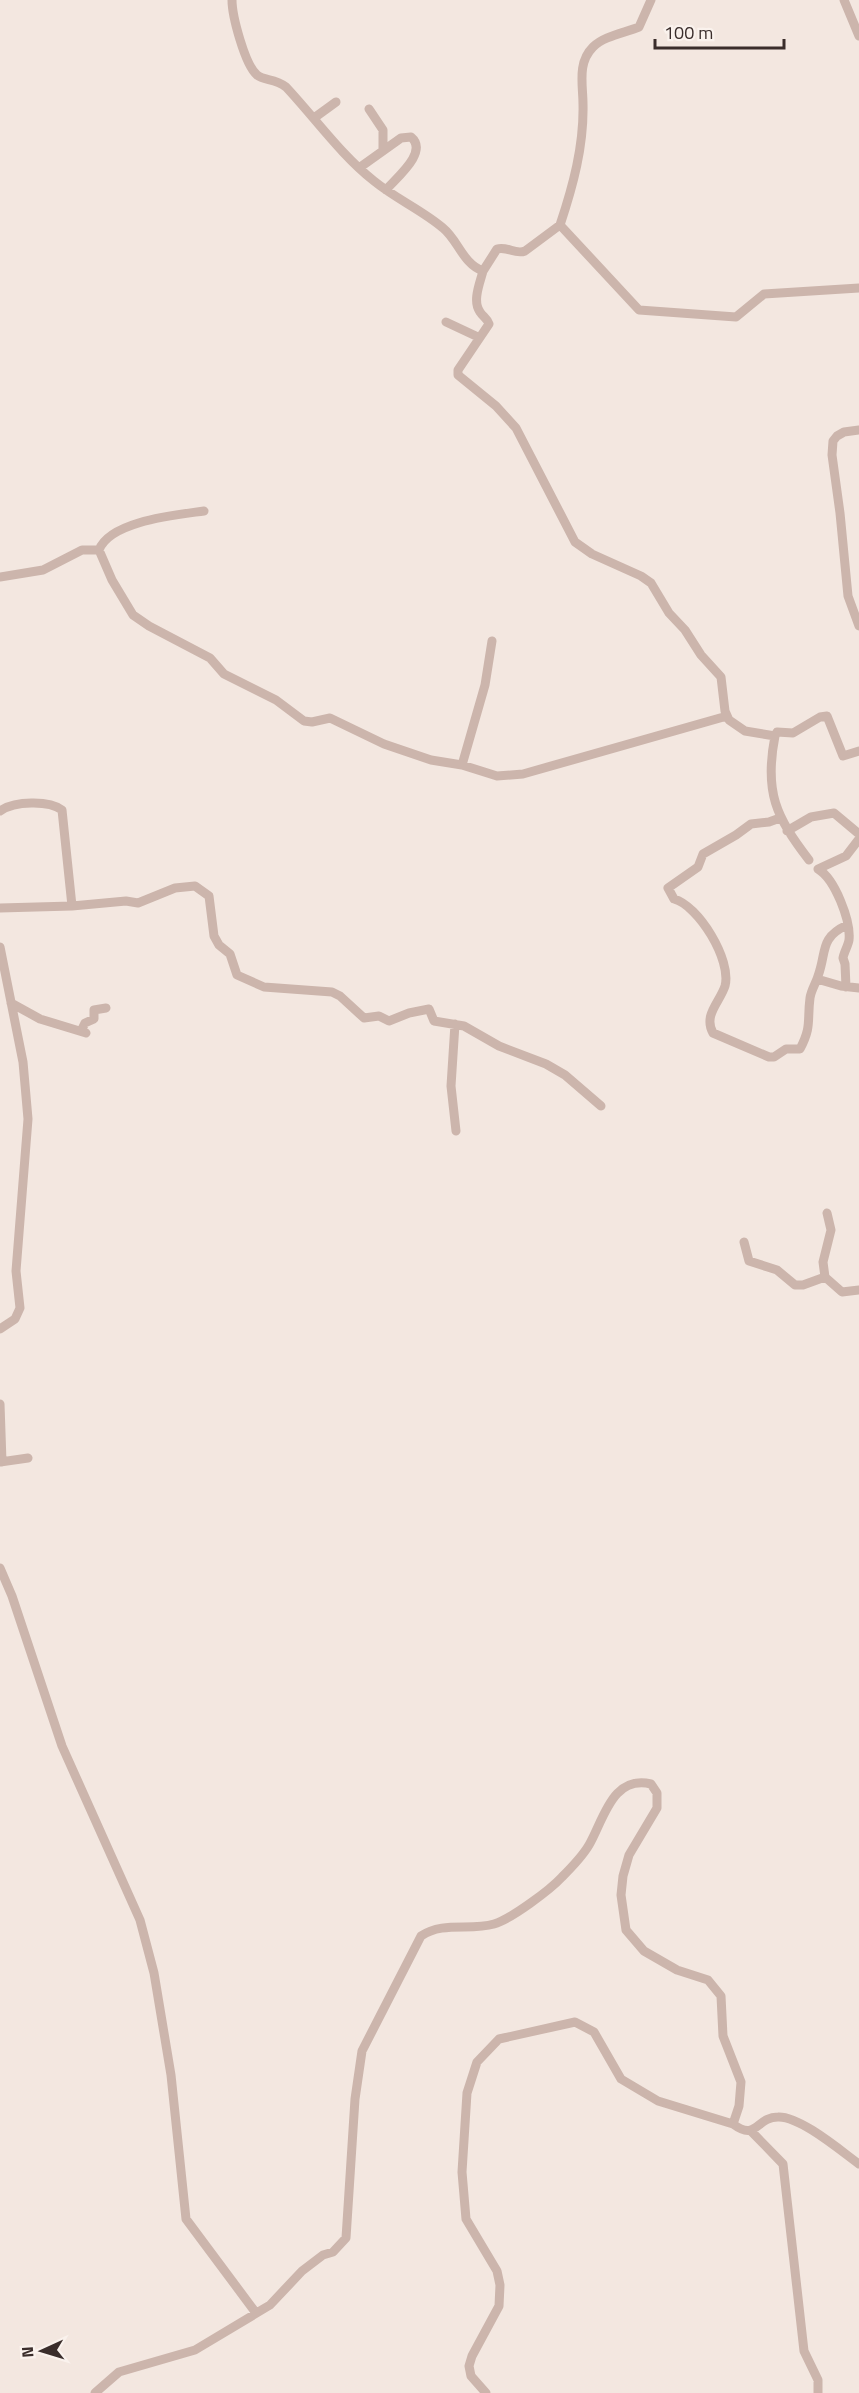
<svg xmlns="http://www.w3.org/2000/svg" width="859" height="2393" viewBox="0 0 859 2393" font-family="'Titillium Web',sans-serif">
<rect width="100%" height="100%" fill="#f3e7e0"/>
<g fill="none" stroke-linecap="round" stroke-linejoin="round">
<path stroke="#ccb5ac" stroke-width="9" d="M232,0C232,16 245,65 257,75C264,81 275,78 286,87C315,118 341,155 374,181C396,199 422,210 443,228C458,240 463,264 483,271L497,249C508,246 515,255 525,251L560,225L639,310L736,317L764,294L859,288
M844,0L859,36
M369,109L383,130V149
M314,118L336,102
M359,168L401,138L411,137C429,152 396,178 386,190
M560,225C573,186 584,146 583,104C583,85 577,63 593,47C604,36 624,33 639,27L651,0
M483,271C480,283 472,301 480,312C483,317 487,318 489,324L458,370V375L496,406L516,428L575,542L592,554L641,576L651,583L669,613L685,630L701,655L721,677L725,711L729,720L745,731L775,736C764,792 776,817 809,860
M446,322L478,337
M859,430L844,432L837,436L833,441L832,455L840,513L848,596L859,626
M99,550C110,521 176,515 204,511
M0,577L43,570L82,550H99L112,580L133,615L149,626L210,658L224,674L276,700L304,721L312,722L330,718L384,744L431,760L462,765L497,776L523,774L727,716
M775,736L777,732L793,733L820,717L827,716L843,756L859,751
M462,765L485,685L492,641
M0,811C14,801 49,800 62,810L72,906
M780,818L769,822L751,824L736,835L703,854L698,867L668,888L674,899C698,905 732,960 725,986C720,1002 703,1015 713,1033L769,1057H774L786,1049H800C812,1026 807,1021 810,998C811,990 816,983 818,976C827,952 819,938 847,925
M787,831L811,817L834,813L859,834
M818,869C835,879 851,921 849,940C848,946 844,952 843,958L845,964L846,987
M818,869L846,856L859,839
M0,908L72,906L126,901L138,903L175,888L195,886L209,896L214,936L219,945L230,954L237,975L264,987L332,992L340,996L364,1018L379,1016L389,1021L409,1013L429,1009L434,1021L464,1026L499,1046L546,1064L565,1075L601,1106
M0,947L23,1062L28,1119L16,1271L20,1308L15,1319L0,1329
M817,979L841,986L859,988
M11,1003L40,1019L86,1033
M455,1024L451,1086L456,1131
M81,1031L85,1023L94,1019V1010L106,1008
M744,1242L749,1261L777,1270L795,1285H803L825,1277L823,1262L831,1230L827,1213
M825,1277L842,1292L859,1290
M0,1404L2,1462
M0,1462L28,1458
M0,1568L12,1596L62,1746L140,1920L154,1973L171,2075L186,2219L256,2313
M751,2131L783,2164L804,2351L818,2380V2393
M95,2393L119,2372L195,2350L270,2305L302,2271L323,2255L333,2252L346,2238L355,2099L362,2051L421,1936C443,1921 470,1931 494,1924C511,1919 550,1890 562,1877C572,1867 582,1857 589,1845C604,1819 612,1775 651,1784L657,1793V1808L629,1855L623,1876L621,1895L626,1930L644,1951L677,1970L708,1980L721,1996L723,2036L741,2082L739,2106L733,2124C757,2142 756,2117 778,2117C800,2116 841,2151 859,2164
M486,2393L471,2376L469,2366L472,2356L499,2306L500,2285L497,2271L466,2219L462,2172L467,2093L477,2062L499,2039L575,2022L594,2032L621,2079L658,2101L733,2124"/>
</g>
<g transform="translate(42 2351) rotate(266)" stroke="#faf2ed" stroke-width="4.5" paint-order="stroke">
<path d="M0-4.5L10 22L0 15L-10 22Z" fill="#3a2d2b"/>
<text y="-9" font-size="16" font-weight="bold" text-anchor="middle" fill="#3a2d2b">N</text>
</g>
<path d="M655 39v9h129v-9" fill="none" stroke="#3a2d2b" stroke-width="3"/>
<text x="664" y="39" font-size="18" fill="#3a2d2b" stroke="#faf2ed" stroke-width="4.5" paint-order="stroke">100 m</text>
</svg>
